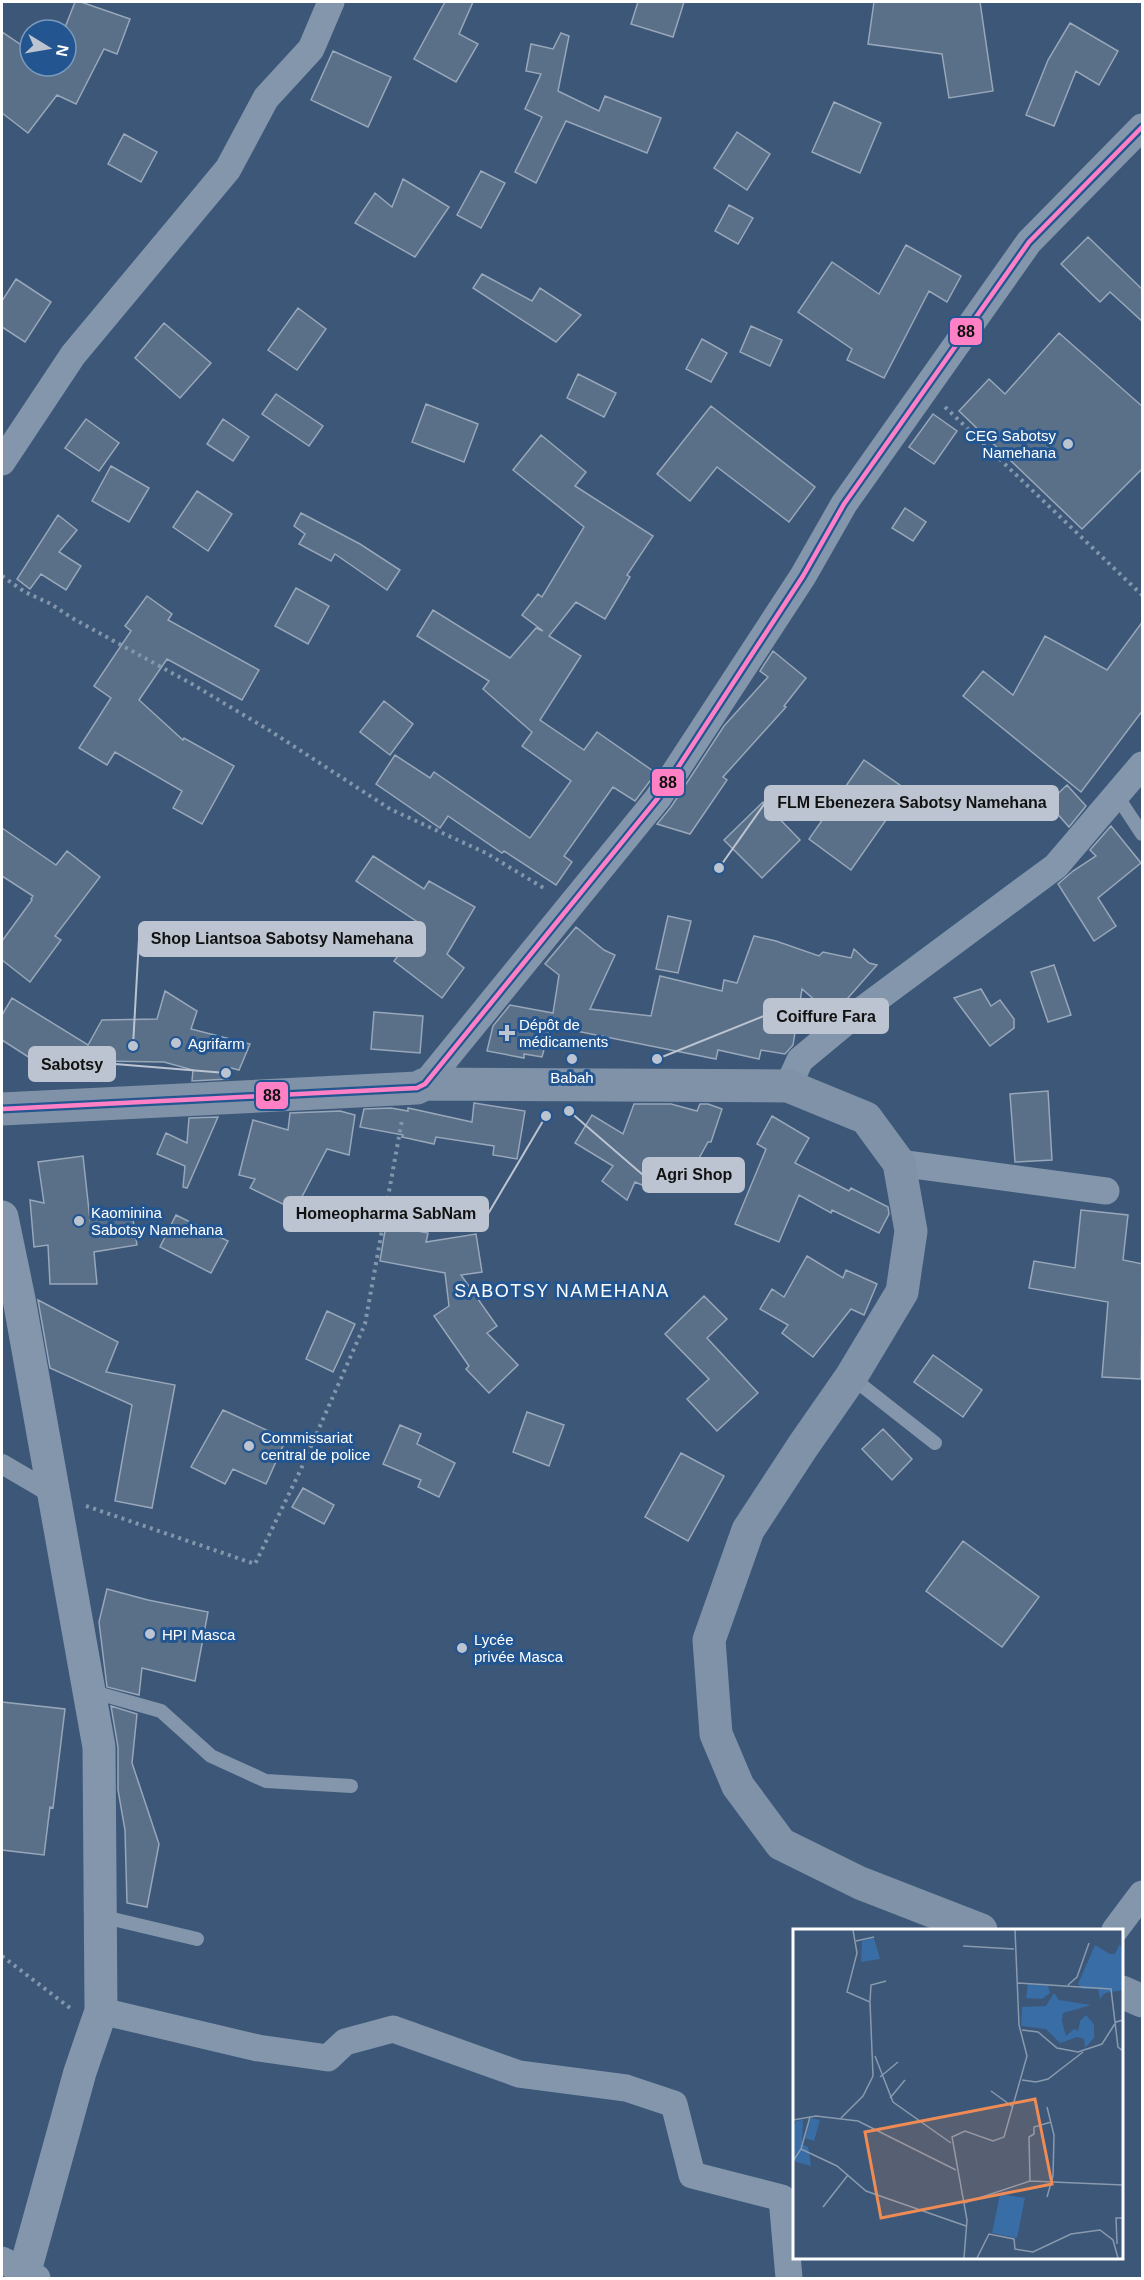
<svg xmlns="http://www.w3.org/2000/svg" width="1144" height="2280" viewBox="0 0 1144 2280" font-family="Arial,sans-serif">
<rect width="100%" height="100%" fill="#3c5778"/>
<path fill="#5a6f88" stroke="#98a7b9" stroke-width="1.5" d="M75,2H81L130,19L117,54L104,49L76,104L57,95L28,133L2,113V32L30,51V66H66V30H64Z
M445,2H473L459,34L478,44L456,82L414,59Z
M638,2H684L673,37L631,24Z
M874,2H980L993,91L949,98L942,54L868,44Z
M1070,23L1118,51L1099,85L1076,71L1054,126L1026,115L1048,60Z
M561,33L569,36L558,91L599,111L605,96L661,118L647,153L566,121L536,183L515,172L542,117L525,109L541,74L526,71L531,44L553,49Z
M333,51L391,77L368,127L311,100Z
M834,102L881,123L860,173L812,152Z
M737,132L770,154L747,190L714,168Z
M124,134L157,152L141,182L108,164Z
M481,171L505,183L481,228L457,215Z
M403,179L449,207L415,257L355,223L375,193L392,207Z
M729,205L753,218L738,244L715,231Z
M1088,237L1143,290V322L1110,292L1100,302L1061,264Z
M906,245L961,276L947,302L929,291L884,378L847,360L852,349L798,312L832,262L879,294Z
M482,274L532,301L540,288L581,315L556,342L473,288Z
M16,279L51,302L25,342L2,327V301Z
M298,308L326,329L297,370L268,350Z
M164,323L211,363L180,398L135,358Z
M751,326L782,340L770,366L740,352Z
M1059,333L1143,407V468L1082,529L959,411L989,379L1005,394Z
M702,339L727,353L711,382L686,369Z
M578,374L616,393L604,417L567,398Z
M276,394L323,426L309,446L262,414Z
M426,404L478,424L464,462L412,442Z
M711,406L815,487L789,522L717,467L690,501L657,474Z
M933,414L957,431L934,464L909,447Z
M86,419L119,443L99,471L65,448Z
M223,419L249,437L233,461L207,444Z
M541,435L586,472L575,486L653,536L627,575L630,577L605,619L576,602L549,636L581,656L540,720L584,750L597,732L656,773L635,801L613,787L564,856L572,862L556,885L504,851L502,853L448,816L440,828L376,784L395,755L430,778L434,772L530,838L571,781L522,746L532,732L483,689L489,681L417,636L433,610L510,658L536,628L543,631L522,615L538,594L542,597L584,527L513,470Z
M111,466L149,488L129,522L92,501Z
M197,491L232,514L208,551L173,527Z
M905,508L926,522L913,541L892,528Z
M301,513L360,544L400,570L387,590L335,554L331,561L299,544L305,534L294,526Z
M58,515L77,530L59,552L81,566L66,590L41,574L30,589L17,579Z
M296,588L329,606L308,644L275,626Z
M147,596L172,614L168,620L259,670L242,700L167,659L139,700L183,740L184,738L234,766L202,824L173,808L182,791L115,752L107,765L79,748L111,698L94,686L131,631L125,626Z
M1143,621V710L1081,792L963,696L983,671L1013,695L1045,636L1107,670Z
M773,651L806,678L784,706L786,707L723,777L727,780L690,834L657,824L671,807L724,726L768,677L760,671Z
M384,701L413,724L390,755L360,732Z
M864,760L907,790L851,870L809,839Z
M1067,785L1086,806L1069,827L1048,803Z
M763,802L800,840L762,878L724,840Z
M1111,826L1141,863L1098,898L1116,926L1094,941L1058,884L1073,871L1096,856L1090,850Z
M2,828L56,865L67,851L100,877L55,936L61,940L30,982L2,960V941L32,900L31,899L33,896L2,876Z
M373,856L424,889L429,881L475,907L447,954L464,968L442,998L394,961L422,925L356,881Z
M668,916L691,921L678,973L656,969Z
M576,927L604,950L615,955L590,1009L651,1016L660,976L722,991L724,980L737,983L754,936L776,941L819,956L823,952L851,958L854,949L869,963L877,965L840,1007L831,1014L802,989L793,1045L785,1054L761,1050L759,1059L718,1050L716,1059L551,1026L552,1019L542,1057L524,1054V1058L487,1051L493,1026L510,1005L553,1013L559,975L545,964Z
M1054,965L1071,1015L1048,1022L1031,972Z
M981,989L991,1006L1000,1000L1014,1019V1028L990,1046L954,998Z
M165,991L197,1011L191,1029L250,1044L239,1070L231,1068L228,1079L192,1081L193,1070L164,1062L33,1060L2,1040V1015L12,998L88,1045L102,1020L157,1019Z
M374,1012L423,1016L420,1053L371,1049Z
M1048,1091L1052,1160L1015,1162L1010,1094Z
M474,1103L525,1111L517,1159L493,1155L494,1146L436,1137L434,1144L402,1137L403,1135L360,1127L364,1109L391,1108L408,1111V1108L472,1122Z
M634,1104H671L697,1111L700,1104H708L722,1109L711,1142H708L682,1189L652,1172L642,1185L635,1182L627,1200L602,1181L613,1166L575,1143L592,1115L623,1134Z
M340,1111L355,1115L349,1155L327,1149L295,1210L250,1188L255,1179L239,1175L253,1120L288,1130L290,1113Z
M772,1116L809,1138L795,1163L849,1191L851,1188L888,1207L889,1214L879,1233L832,1210L831,1213L799,1195L779,1242L735,1224L766,1149L757,1144Z
M218,1117L187,1188L183,1187L185,1166L157,1154L166,1133L187,1143L189,1118Z
M83,1156L90,1220L132,1213L137,1245L94,1252L97,1284H50L48,1245L34,1247L30,1200L44,1203L38,1162Z
M1081,1210L1128,1215L1123,1260L1143,1264L1141,1379L1102,1377L1108,1302L1029,1288L1034,1261L1075,1268Z
M176,1215L228,1241L211,1273L160,1247Z
M386,1225L428,1233L426,1242L476,1234L482,1272L461,1275L497,1326L487,1333L518,1365L489,1393L466,1369L469,1366L434,1316L449,1306L445,1273L380,1261Z
M807,1256L843,1278L846,1270L877,1284L864,1315L851,1309L813,1357L782,1333L788,1325L760,1309L772,1289L784,1297Z
M704,1296L727,1319L707,1338L758,1393L717,1431L687,1399L709,1379L665,1334Z
M38,1300L118,1342L106,1372L175,1385L152,1508L115,1501L132,1405L50,1368Z
M327,1311L355,1324L333,1372L306,1359Z
M933,1355L982,1390L963,1417L914,1382Z
M223,1410L286,1439L266,1484L233,1469L225,1484L191,1467Z
M527,1412L564,1425L549,1466L513,1452Z
M400,1425L421,1434L417,1444L455,1463L439,1497L418,1487L421,1480L383,1464Z
M883,1429L912,1459L892,1480L862,1449Z
M681,1453L724,1476L688,1541L645,1517Z
M303,1488L334,1505L324,1524L292,1507Z
M963,1541L1039,1597L1002,1647L926,1591Z
M107,1589L148,1600L208,1612L195,1681L142,1668L139,1695L107,1687L99,1622Z
M2,1702L65,1709L53,1808L50,1807L44,1855L2,1850Z
M111,1706L137,1714L132,1763L159,1844L147,1907L127,1903L125,1830L118,1790V1747Z"/>
<g fill="none" stroke-linecap="round" stroke-linejoin="round">
<path stroke="#8396ab" stroke-width="4" stroke-dasharray="3 4.5" stroke-linecap="butt" d="M945,407L1142,595
M2,576L25,592L51,604L72,618L192,684L272,732L390,809L486,853L547,890
M86,1506L255,1564L301,1469L365,1324L402,1120
M2,1956L70,2008"/>
<path stroke="#8396ab" stroke-width="14" d="M1117,796L1142,834
M851,1377L935,1443
M90,1691L161,1711L211,1756L266,1781L351,1786
M100,1916L197,1939"/>
<path stroke="#8396ab" stroke-width="20" d="M2,1464L55,1495"/>
<path stroke="#8396ab" stroke-width="27" d="M2,462L73,355L228,169L266,98L311,49L331,2
M425,1084L658,798L803,576L844,504L1029,242L1142,127
M788,1086L800,1060L847,1021L1056,866L1142,765
M899,1163L1106,1191
M1115,1930L1142,1894
M101,2011L258,2048L328,2058L345,2042L393,2029L519,2074L626,2088L674,2104L692,2175L782,2198L789,2278
M2,2260L37,2278"/>
<path stroke="#8396ab" stroke-width="33" d="M2,1217L19,1299L99,1747L101,2011L80,2072L23,2278"/>
<path stroke="#7f92a7" stroke-width="33" d="M2,1109L417,1088L425,1084L788,1086L866,1118L899,1163L911,1231L902,1292L851,1377L803,1446L748,1530L709,1640L716,1734L738,1786L781,1844L860,1883L981,1930
M1122,1992L1142,2001"/>
<g stroke="#235690" stroke-width="9">
<path id="bus-1" d="M2,1109L417,1088L425,1084L658,798L803,576L844,504L1029,242L1142,127"/>
</g>
<use href="#bus-1" stroke="#ff80c5" stroke-width="4.5"/>
</g>
<g fill="#bbc4d0" stroke="#235690" stroke-width="2">
<circle cx="1068" cy="444" r="6"/>
<path d="M504 1024h6v6h6v6h-6v6h-6v-6h-6v-6h6z"/>
<circle cx="176" cy="1043" r="6"/>
<circle cx="572" cy="1059" r="6"/>
<circle cx="79" cy="1221" r="6"/>
<circle cx="249" cy="1446" r="6"/>
<circle cx="150" cy="1634" r="6"/>
<circle cx="462" cy="1648" r="6"/>
</g>
<g text-anchor="middle" dominant-baseline="central" stroke-width="6" stroke-linejoin="round" paint-order="stroke">
<g font-size="15" fill="#fff" stroke="#235690" text-anchor="start">
<text x="1056" y="435" text-anchor="end">CEG Sabotsy<tspan x="1056" dy="17">Namehana</tspan></text>
<text x="519" y="1024">Dépôt de<tspan x="519" dy="17">médicaments</tspan></text>
<text x="188" y="1043">Agrifarm</text>
<text x="572" y="1077" text-anchor="middle">Babah</text>
<text x="91" y="1212">Kaominina<tspan x="91" dy="17">Sabotsy Namehana</tspan></text>
<text x="261" y="1437">Commissariat<tspan x="261" dy="17">central de police</tspan></text>
<text x="162" y="1634">HPI Masca</text>
<text x="474" y="1639">Lycée<tspan x="474" dy="17">privée Masca</tspan></text>
</g>
<g font-size="18" letter-spacing="1.5" fill="#fff" stroke="#235690">
<text x="562" y="1291">SABOTSY NAMEHANA</text>
</g>
</g>
<g transform="translate(793 1929)">
<rect width="330" height="330" fill="#3c5778"/>
<path d="M81,9L87,30L68,33L69,12ZM302,16L317,25H322L326,16L330,18V61L312,64L307,70L305,60H289L285,55ZM235,55L255,57L257,64L249,70L233,69ZM261,64L266,71L298,76L270,84L269,92L273,107L281,100L285,102L287,92L293,86L301,95V109L295,116L292,118L291,110L284,108L267,114L253,100L228,97L229,78L253,77ZM18,189L27,191L21,212L12,209ZM10,191L9,215L15,218L18,237L0,232V199L3,192ZM207,265L232,269L224,309L199,304Z" fill="#386da6"/>
<path fill="none" stroke="#8a9aae" stroke-width="1.5" d="M63,12L81,8M170,17L221,20M225,54L318,60L325,118L330,122M275,56L284,48L296,14M77,72L78,56L93,52M229,101L245,103L264,119L285,123L309,115L323,93L330,91M82,127L100,173L158,214M87,148L105,133M229,151L243,153L255,150L290,123M198,162L220,178M97,169L112,151M48,189L70,167L80,147L77,73L54,63L64,24L60,1M0,191L23,187L65,192L163,241M8,220L44,237L73,262L173,297M0,232L8,220L17,188M237,252L236,208L241,205V198L258,193M254,268L260,247L261,206L254,178M171,274L237,252L330,256M30,278L55,246M324,315L323,289H330M171,329L174,291L159,208L172,202L200,212L211,208L234,127L226,96L222,1M184,329L196,305L221,310L222,320L240,323L278,305L307,301L320,311L325,329"/>
<path fill="#ef8b55" fill-opacity="0.15" stroke="#ef8b55" stroke-width="3" d="M242,170L259,255L88,289L72,203Z"/>
<rect width="330" height="330" fill="none" stroke="#fff" stroke-width="3"/>
</g>
<path fill="none" stroke="#bbc4d0" stroke-width="2" d="M719 868L765 803M133 1046L139 939M657 1059L764 1016M226 1073L115 1064M569 1111L643 1175M546 1116L488 1214"/>
<g fill="#bbc4d0" stroke="#235690" stroke-width="2">
<circle cx="719" cy="868" r="6"/>
<circle cx="133" cy="1046" r="6"/>
<circle cx="657" cy="1059" r="6"/>
<circle cx="226" cy="1073" r="6"/>
<circle cx="569" cy="1111" r="6"/>
<circle cx="546" cy="1116" r="6"/>
</g>
<g fill="#bbc4d0" stroke="#bbc4d0" stroke-width="2">
<rect x="765" y="786" width="293" height="34" rx="6"/>
<rect x="139" y="922" width="286" height="34" rx="6"/>
<rect x="764" y="999" width="124" height="34" rx="6"/>
<rect x="29" y="1047" width="86" height="34" rx="6"/>
<rect x="643" y="1158" width="101" height="34" rx="6"/>
<rect x="284" y="1197" width="204" height="34" rx="6"/>
</g>
<g font-size="16" text-anchor="middle" font-weight="bold" fill="#111">
<text x="912" y="808">FLM Ebenezera Sabotsy Namehana</text>
<text x="282" y="944">Shop Liantsoa Sabotsy Namehana</text>
<text x="826" y="1022">Coiffure Fara</text>
<text x="72" y="1070">Sabotsy</text>
<text x="694" y="1180">Agri Shop</text>
<text x="386" y="1219">Homeopharma SabNam</text>
</g>
<g stroke="#235690" stroke-width="2">
<rect x="949" y="317" width="34" height="29" rx="6" fill="#ff80c5"/>
<rect x="651" y="768" width="34" height="29" rx="6" fill="#ff80c5"/>
<rect x="255" y="1081" width="34" height="29" rx="6" fill="#ff80c5"/>
</g>
<g font-size="16" text-anchor="middle" font-weight="bold" fill="#111">
<text x="966" y="337">88</text>
<text x="668" y="788">88</text>
<text x="272" y="1101">88</text>
</g>
<rect width="1144" height="2280" fill="none" stroke="#ffffff" stroke-width="6"/>
<g transform="translate(48 48) rotate(101)"><circle r="28" fill="#235690" stroke="#7b9abc" stroke-width="1.5"/>
<path d="M0-4.5L10 22L0 15L-10 22Z" fill="#bbc4d0"/>
<text y="-9" font-size="16" font-weight="bold" text-anchor="middle" fill="#ffffff">N</text>
</g>
</svg>
